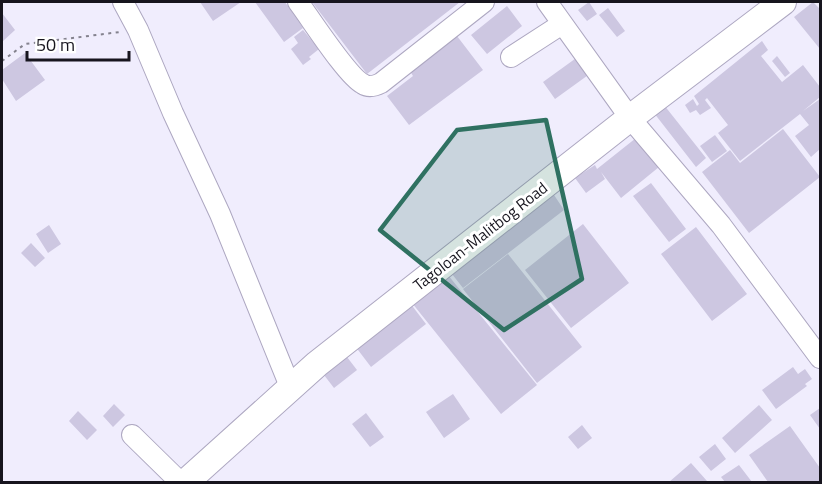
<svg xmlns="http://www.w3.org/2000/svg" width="822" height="484" viewBox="0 0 822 484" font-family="'Titillium Web',sans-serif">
<rect width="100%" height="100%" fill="#f0edfd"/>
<path fill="#cdc7e1" d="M200,2H241L213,21Z
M255,2H285L303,28L284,42Z
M312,2H460L367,74Z
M589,2L597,14L587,21L578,10Z
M813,2L820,9V49L794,17Z
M507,6L522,26L487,54L471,35Z
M608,8L625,31L617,37L599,15Z
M2,13L15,30L2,42Z
M303,30L319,49L309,57L311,59L303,65L291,49L298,43L294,37Z
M457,36L483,70L409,125L387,96L413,76L410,71Z
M762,41L768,50L761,56L782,82L803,65L820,87V97L803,111L820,99V149L811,157L795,136L809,125L800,114L740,161L718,133L728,125L707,98L705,100L711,108L700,115L696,110L690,113L685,105L693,99L697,106L699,104L694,96Z
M25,53L45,80L16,101L2,79V70Z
M579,56L591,73L555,99L543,82Z
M777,56L790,73L785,77L772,61Z
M664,105L706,158L696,167L654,113Z
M783,129L820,177L749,233L702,172L730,150L740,163Z
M715,135L727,151L712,162L700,146Z
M636,138L659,167L621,198L601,172L605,179L586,193L575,178L595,165L597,169Z
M651,183L686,229L669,242L633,196Z
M554,195L564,210L463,288L452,274Z
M583,224L629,283L571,328L525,270Z
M49,225L61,244L48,253L36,234Z
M696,227L747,294L712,321L661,254Z
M31,243L45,258L35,267L21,253Z
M508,254L582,347L537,383L463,289Z
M448,275L537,385L501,414L412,303Z
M410,303L426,324L371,367L355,346Z
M347,357L357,370L334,388L324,375Z
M793,367L798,374L805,369L812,379L805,384L807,386L776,409L762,390Z
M453,394L470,419L444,438L426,412Z
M114,404L125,415L113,427L103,416Z
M759,405L772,420L735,453L722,438Z
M820,408V429L810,415Z
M78,411L97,430L87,440L69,421Z
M366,413L384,437L370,447L352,424Z
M582,425L592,438L578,449L568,437Z
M790,426L820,468V482H768L749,455Z
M715,444L726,459L711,471L699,457Z
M691,463L707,481L669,482Z
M739,465L752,482H725L721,477Z"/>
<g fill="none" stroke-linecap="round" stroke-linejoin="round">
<g stroke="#ada7c1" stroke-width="22">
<path id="minor" d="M123,2L138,30L173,113L220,214L291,389
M298,2C311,19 347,76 363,84C369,88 375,86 381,83L484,2
M547,2L630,118L721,225L820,358
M511,57L562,24
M132,435L180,482"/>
</g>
<g stroke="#ada7c1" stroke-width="28">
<path id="major" d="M186,482L317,364L630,118L783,2"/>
</g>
<path stroke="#84828e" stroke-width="2" stroke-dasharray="3 4.5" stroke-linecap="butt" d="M2,61L25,44L120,32"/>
<use href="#minor" stroke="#fff" stroke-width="20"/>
<use href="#major" stroke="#fff" stroke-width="26"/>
</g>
<path fill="#2f7161" fill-opacity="0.2" stroke="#2f7161" stroke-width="4.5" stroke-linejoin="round" d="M546,120L582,279L504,330L380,230L457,130Z"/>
<g text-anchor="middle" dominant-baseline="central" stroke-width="6" stroke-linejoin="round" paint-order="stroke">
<g font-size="16" fill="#17151e" stroke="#fff">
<text transform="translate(480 236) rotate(-38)">Tagoloan-Malitbog Road</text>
</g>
</g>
<rect width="822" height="484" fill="none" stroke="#17151e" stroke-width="6"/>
<path d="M27 51v9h102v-9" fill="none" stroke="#17151e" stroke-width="3"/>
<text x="36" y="51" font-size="18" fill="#17151e" stroke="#ffffff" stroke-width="4.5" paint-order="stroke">50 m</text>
</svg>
